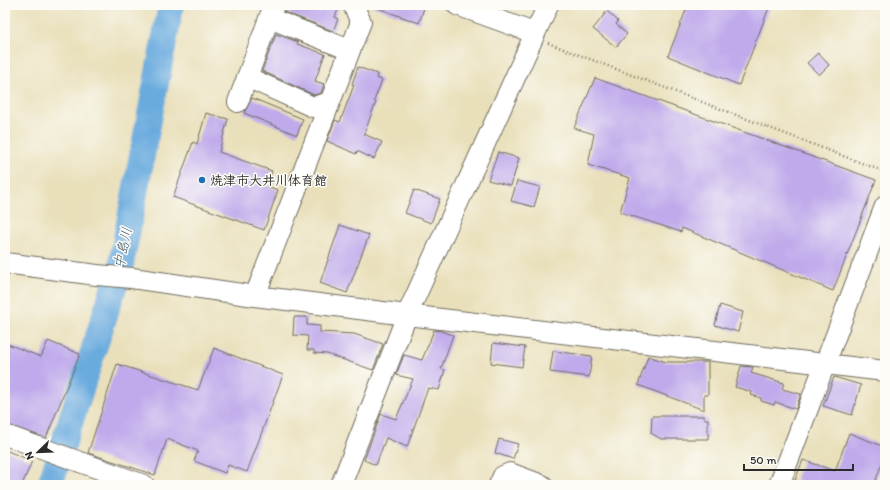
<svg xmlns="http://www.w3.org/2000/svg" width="890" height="490" viewBox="0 0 890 490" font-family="Itim,'Klee One',sans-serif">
<rect width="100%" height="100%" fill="#fdfcf7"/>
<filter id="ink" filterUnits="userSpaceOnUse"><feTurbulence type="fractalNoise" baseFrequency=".025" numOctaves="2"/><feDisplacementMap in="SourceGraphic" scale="8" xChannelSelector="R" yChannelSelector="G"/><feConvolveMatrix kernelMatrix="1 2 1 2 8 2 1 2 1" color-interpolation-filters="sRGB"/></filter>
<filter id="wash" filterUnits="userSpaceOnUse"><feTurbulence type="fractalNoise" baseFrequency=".012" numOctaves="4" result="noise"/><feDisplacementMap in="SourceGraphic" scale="16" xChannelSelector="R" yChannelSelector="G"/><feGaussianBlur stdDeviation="0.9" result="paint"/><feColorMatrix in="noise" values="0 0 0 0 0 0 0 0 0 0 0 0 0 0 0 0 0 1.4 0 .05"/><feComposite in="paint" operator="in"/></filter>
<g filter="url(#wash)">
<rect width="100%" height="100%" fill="#e9e0bb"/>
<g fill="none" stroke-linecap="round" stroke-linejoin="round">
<path stroke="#6aabde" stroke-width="26" d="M50,485L121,265L171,5"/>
</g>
<g id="blocks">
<path fill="#bfaaeb" d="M285,5H340L335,17L338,19L333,31L284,12Z
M373,5H425L419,23L372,6Z
M688,5H770L739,85L668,56Z
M607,11L618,21L616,24L627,34L616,47L593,29Z
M276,34L298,42L297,44L325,54L315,81L324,84L321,93L314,95L262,71Z
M818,53L829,65L819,75L807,63Z
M358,67L377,74L376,78L382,80L374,101L376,102L364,134L382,142L374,159L357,151L356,154L327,141L335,120L340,122L354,85L352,84Z
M595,78L876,180L833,291L682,228L681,232L620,212L630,178L588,165L594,134L574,128Z
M252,98L303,119L297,135L244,113Z
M206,113L228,119L219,152L272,171L267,186L278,190L264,230L173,197L193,142L197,144Z
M498,152L519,158L511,186L488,180Z
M517,181L540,187L534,207L511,201Z
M414,190L440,199L431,223L405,213Z
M340,225L369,235L347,293L320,283Z
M720,305L743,312L738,332L715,325Z
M294,317H307V325L320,326V332L354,334L383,344L373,370L327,354L314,353V350H307L308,336L293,335Z
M434,330L441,331L453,335L441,369L445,370L439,390L428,388L407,447L386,438L376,465L364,460L381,414L396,419L413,379L396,375L404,355L422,360Z
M48,341L80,354L46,438L5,424V343L41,357Z
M493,343L525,347L522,367L491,363Z
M214,348L283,375L247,472L228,465L225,473L194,461L198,451L167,439L155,475L88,453L117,364L198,390Z
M553,351L592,356L589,377L550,372Z
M648,356L666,362H708V395H704V410L638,385Z
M741,366L753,367L751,373L784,383L782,389L801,394L796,409L775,402L774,405L761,401V398L751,395L752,392L735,387Z
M834,377L861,385L852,415L823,406Z
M652,416H704V419H708V439H661L651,433Z
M849,433L885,447V455L874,485H810L795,480L803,460L835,471Z
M499,439L518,444L513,459L495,453Z
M5,450L32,461L22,485H5Z"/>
</g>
</g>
<g filter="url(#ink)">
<use href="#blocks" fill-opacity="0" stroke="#6e6a5d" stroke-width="1"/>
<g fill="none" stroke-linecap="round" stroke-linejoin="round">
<g stroke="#6e6a5d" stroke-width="22">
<path id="minor" d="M457,5L534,33
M269,18L350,50
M247,77L313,107L330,102
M238,102L274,5
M5,263L97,275L132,278L255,296L407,315L885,371
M255,296L361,22L353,5
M5,435L144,485
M341,485L407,315L548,5
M499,485L503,476L510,473L542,485
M779,485L885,206"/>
</g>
<path stroke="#6e6a5d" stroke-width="2.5" stroke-dasharray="1 3" stroke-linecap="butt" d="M548,43L885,172"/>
<use href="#minor" stroke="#fff" stroke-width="20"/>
</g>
</g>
<circle fill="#1f6fb2" stroke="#fdfcf7" stroke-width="1.5" cx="202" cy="180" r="4"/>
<g text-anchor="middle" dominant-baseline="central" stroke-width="3" stroke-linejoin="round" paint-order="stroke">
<g font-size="13" font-weight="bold" fill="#2b2b2b" stroke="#fdfcf7" text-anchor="start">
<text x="210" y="180">焼津市大井川体育館</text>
</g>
<g font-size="14" font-style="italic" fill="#445e73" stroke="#fdfcf7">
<text transform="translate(123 248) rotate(-78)">中島川</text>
</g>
</g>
<rect width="890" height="490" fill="none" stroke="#fdfcf7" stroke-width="20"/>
<g transform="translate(38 452) rotate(247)" stroke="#fdfcf7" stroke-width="3" paint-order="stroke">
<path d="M0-3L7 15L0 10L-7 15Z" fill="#2b2b2b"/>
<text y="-6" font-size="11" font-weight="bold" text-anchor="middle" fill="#2b2b2b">N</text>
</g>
<path d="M744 464v6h109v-6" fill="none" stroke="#2b2b2b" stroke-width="2"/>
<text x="750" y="464" font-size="12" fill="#2b2b2b" stroke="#fdfcf7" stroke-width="3" paint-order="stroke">50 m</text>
</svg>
